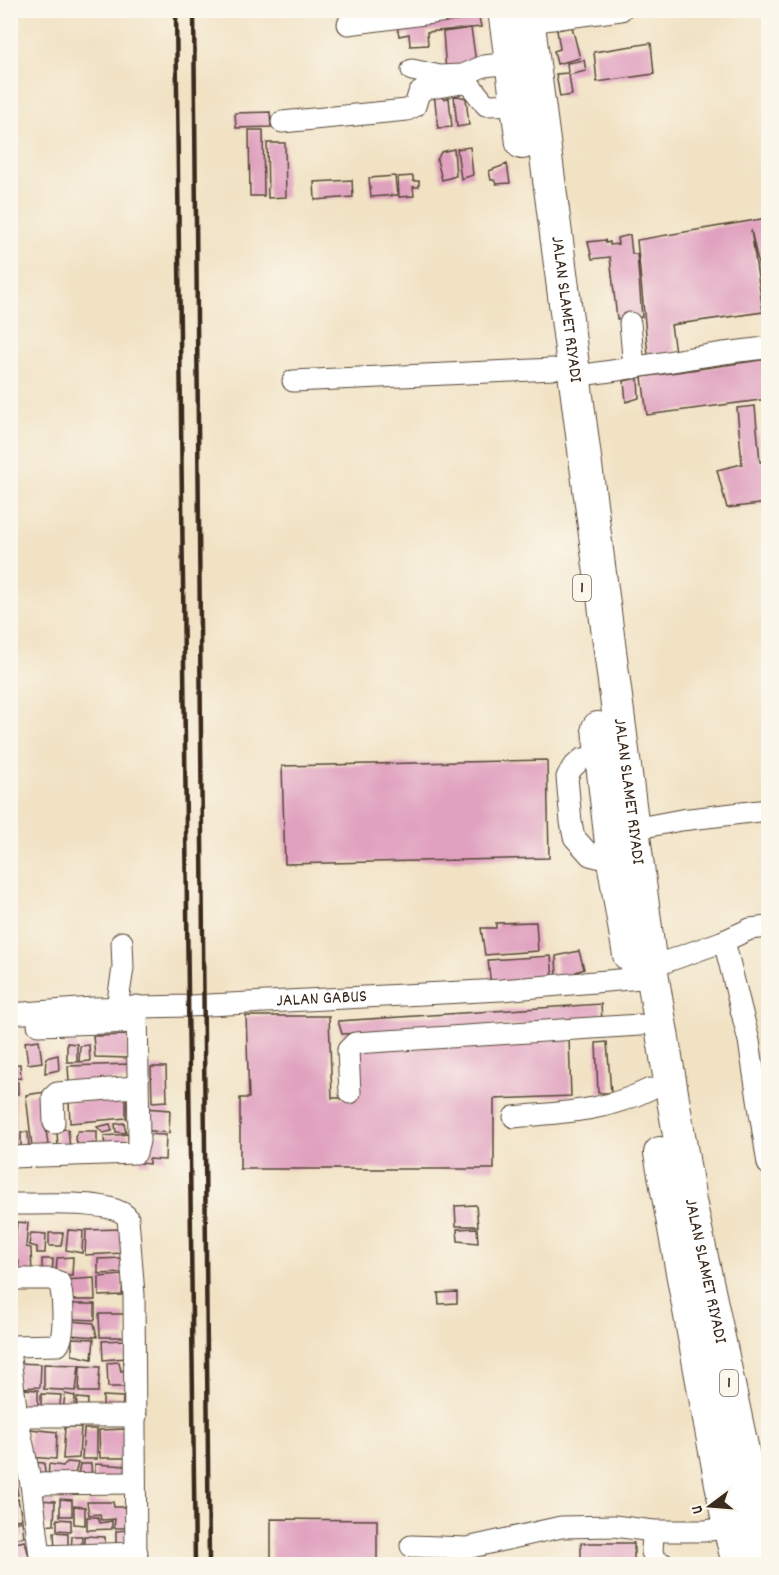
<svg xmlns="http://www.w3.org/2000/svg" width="779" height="1575" viewBox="0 0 779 1575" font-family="Dekko,sans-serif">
<rect width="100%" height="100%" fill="#fbf7ec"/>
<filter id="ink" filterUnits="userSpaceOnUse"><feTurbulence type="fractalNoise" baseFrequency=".0167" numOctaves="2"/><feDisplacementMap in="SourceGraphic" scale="12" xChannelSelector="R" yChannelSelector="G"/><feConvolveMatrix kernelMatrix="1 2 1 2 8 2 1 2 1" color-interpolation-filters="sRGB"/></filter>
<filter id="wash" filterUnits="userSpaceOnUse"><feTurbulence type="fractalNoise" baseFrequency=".008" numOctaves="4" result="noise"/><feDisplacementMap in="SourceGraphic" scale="24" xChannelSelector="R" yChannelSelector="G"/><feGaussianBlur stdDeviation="1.35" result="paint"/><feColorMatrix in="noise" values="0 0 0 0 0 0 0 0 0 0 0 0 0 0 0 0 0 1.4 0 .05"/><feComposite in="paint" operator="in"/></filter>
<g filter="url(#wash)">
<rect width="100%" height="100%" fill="#f1e2c4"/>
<g id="blocks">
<path fill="#e0a1bf" d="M479,17L481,27L427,32L428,45L410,46L409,34L399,36L397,25Z
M572,27L580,58L557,64L554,51L560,49L557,30Z
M471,28L477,69L446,72L443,32Z
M651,43L654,74L597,82L594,52Z
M584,60L586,71L569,75L572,95L560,97L556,74L568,73L567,63Z
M434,93L444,99L449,98L452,127L438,128Z
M454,95L466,98L469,125L457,127Z
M270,112L271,127L236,128L235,113Z
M249,130H263L264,196H250Z
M267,143H285L286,197L268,198Z
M470,147L473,175L461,179L457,149Z
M454,149L456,176L442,180L437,160L441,152Z
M507,164L510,183L496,184L494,180H491L489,171Z
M395,176L397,195L371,197L369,178Z
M413,176V181H419V187H413L414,196L399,197L398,177Z
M352,180L353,197L315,200L314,182Z
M768,218V289L764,290L751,230L763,312L671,325L675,352L648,355L637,240Z
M630,235L632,254H637L642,317L617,319L610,257L592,259L588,242L605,240L606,243L610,242V245L618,244L617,238Z
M768,359V399L647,415L642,377Z
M638,378L639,398L626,402L624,381Z
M755,406L760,462H765L768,475V503L727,508L717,470L742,464L737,408Z
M547,760L549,858L285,864L282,766Z
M536,922L538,951L485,955L481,928H496V923Z
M579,951L584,969L576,972V978L557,980L556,956Z
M551,956L553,981L491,987L488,960Z
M601,1004L602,1021L342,1034L338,1021Z
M246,1016H329L332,1098H359L358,1049L569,1039L571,1096L494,1099V1169H240V1098H249Z
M128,1035V1058L95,1057L93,1036Z
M39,1040L42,1062L28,1064L25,1042Z
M607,1042L611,1093H598L596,1043Z
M67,1043L77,1044V1062H67Z
M89,1045L90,1061L79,1062L80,1046Z
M58,1055L59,1070L45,1073L46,1058Z
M20,1064L21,1078L10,1079V1065Z
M129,1064L130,1080L69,1082L68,1066Z
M151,1067H166L167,1101L152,1102Z
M18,1082V1094H10V1083Z
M45,1092L46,1105L43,1106L48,1145L32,1147L26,1095Z
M10,1097H15L16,1129H10Z
M126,1098V1118L70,1123L69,1102Z
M144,1108L170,1110L169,1133L144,1130Z
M124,1123L126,1133L116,1132L115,1124Z
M110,1124L112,1131L103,1133L97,1127Z
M68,1129L70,1149H58L57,1130Z
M78,1131H97V1143L78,1145L75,1137Z
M10,1132H17V1147H10Z
M28,1132L29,1147L21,1148V1133Z
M128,1134L129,1149L105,1151L104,1136Z
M141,1134L166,1135L165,1160L149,1159V1164L140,1163Z
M476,1205L478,1226H456L455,1206Z
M17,1222L28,1223L26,1247L31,1248L32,1276L18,1275L19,1261L14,1259Z
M477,1228L478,1243L458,1241L457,1229Z
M122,1229L123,1253L85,1255L86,1230Z
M68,1230L83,1231L82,1253L66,1250Z
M31,1233L46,1234L45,1253H37V1247L29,1245Z
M49,1233H63L61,1246H49Z
M73,1257L72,1276L56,1275L57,1258Z
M122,1258L123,1273L98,1274V1259Z
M42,1259H53L52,1275H42Z
M123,1275L122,1295L99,1296V1277Z
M94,1278L95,1300H67L66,1280Z
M457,1292V1303L439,1304L438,1293Z
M72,1304H95V1320L73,1319Z
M99,1314H125V1337H100Z
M70,1321L94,1323L97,1337L70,1335Z
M72,1338L94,1339L92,1359L72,1355Z
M125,1340L126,1358L103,1360L102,1341Z
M119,1362L121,1371L125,1370V1387H108L107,1363Z
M16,1363L41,1364L40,1387L19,1388Z
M44,1364L79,1365L76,1391L44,1389Z
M80,1366L100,1367L98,1392H79Z
M22,1389L38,1390V1411H22Z
M41,1394L61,1395L59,1414L41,1412Z
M65,1394L75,1396L74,1413L63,1412Z
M103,1396L123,1397L122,1412H103Z
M77,1398L88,1399L87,1414L76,1413Z
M65,1427H81L79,1458L63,1459Z
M30,1429L57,1432L56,1459L28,1457Z
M84,1429H97V1459H82Z
M127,1429L128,1458H100L99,1430Z
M10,1448H13L16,1471L10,1472Z
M31,1462L44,1463L46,1481L33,1480Z
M67,1462L78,1463L73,1481L48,1480L49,1464L63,1466Z
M80,1464H91L92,1480H77Z
M95,1464L127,1466V1480H95Z
M10,1478H15L18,1495L10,1496Z
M18,1499L22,1519L10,1521V1500Z
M60,1499L72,1500V1516H60Z
M36,1500L55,1501L54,1525L40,1526Z
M87,1502H113L114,1507H128L130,1528H114L115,1519L101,1520L100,1514L89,1515Z
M74,1506L85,1507V1525L74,1524Z
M87,1517H98L100,1523L112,1521V1529L87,1530Z
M57,1519L71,1520V1531L57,1530Z
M271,1519L377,1520V1564H271Z
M22,1521L24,1537L10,1540V1524Z
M130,1530L131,1552L116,1551V1531Z
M54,1532L68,1533V1552L55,1551Z
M72,1536H82L81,1552L71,1551Z
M84,1536L105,1537V1552L84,1551Z
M25,1541L29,1557L10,1562V1544Z
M581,1543H634V1564H581Z"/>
</g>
</g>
<g filter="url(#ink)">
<use href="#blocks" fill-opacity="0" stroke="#564637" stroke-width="1.5"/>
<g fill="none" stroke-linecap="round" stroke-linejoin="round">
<g stroke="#564637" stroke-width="23">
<g id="minor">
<path d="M529,22L621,10"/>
<path d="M348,24L454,10"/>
<path d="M412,70L440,76L463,75L484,66L511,63"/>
<path d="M282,122L407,110L415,106L419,93L425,89L463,83L470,85L486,105L530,104"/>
<path d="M630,323L634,368"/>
<path d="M573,376C639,369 703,353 768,348"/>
<path d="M293,381L553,369"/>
<path d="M601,756L582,759L572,768L567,777L571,822L574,837L590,855L613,861"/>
<path d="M633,829L681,820L768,810"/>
<path d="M724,941L749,1041L768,1164"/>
<path d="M651,967L724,941L750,929L768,927"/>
<path d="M117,1007L123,968L122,942"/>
<path id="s1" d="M10,1014L93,1008L189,1006L501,990L653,977"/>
<path d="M38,1025L137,1022"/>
<path d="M350,1093L348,1050L355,1043L640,1025"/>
<path d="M514,1117C565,1112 603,1112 650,1089"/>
<path d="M54,1123L53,1097L57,1093L136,1087"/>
<path d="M10,1157L136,1153L139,1141L137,1006"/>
<path d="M10,1204C35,1205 114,1198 128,1218L134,1295L136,1564"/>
<path d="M10,1279H51L59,1282C63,1293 66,1336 58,1345L10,1346"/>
<path d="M10,1358L17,1416L31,1484L41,1564"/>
<path d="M17,1416H136"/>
<path d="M31,1484L134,1483"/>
<path d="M411,1546L467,1548L561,1527L614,1526L653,1531"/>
<path d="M40,1556L137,1553"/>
<path d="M664,1564L656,1561L652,1552L653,1531H705L729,1527"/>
</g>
</g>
<g stroke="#564637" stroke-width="34">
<g id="highway">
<path d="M504,10L522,143"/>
<path id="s2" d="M527,10L651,967L690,1201L767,1564"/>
<path d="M598,728L613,861L629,955"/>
<path d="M660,1153L729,1527L738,1564"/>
</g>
</g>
<use href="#minor" stroke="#fff" stroke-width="21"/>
<use href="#highway" stroke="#fff" stroke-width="32"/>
<path stroke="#3b2a1e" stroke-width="4.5" d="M176,10L195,1564
M194,10L209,1564"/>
</g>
</g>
<g text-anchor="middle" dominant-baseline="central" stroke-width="5" stroke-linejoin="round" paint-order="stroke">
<g fill="#fbf7ec" stroke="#75685c" stroke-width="1.5">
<rect x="573" y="575" width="18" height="26" rx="4.5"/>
<rect x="720" y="1370" width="18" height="26" rx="4.5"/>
</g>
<g font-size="16" font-weight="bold" fill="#3b2a1e">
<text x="582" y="588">1</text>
<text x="729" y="1383">1</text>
</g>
<g font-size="18" fill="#3b2a1e" stroke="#fbf7ec">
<text stroke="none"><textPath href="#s2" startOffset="302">JALAN SLAMET RIYADI</textPath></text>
<text stroke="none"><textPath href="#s2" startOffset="788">JALAN SLAMET RIYADI</textPath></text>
<text stroke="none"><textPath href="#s1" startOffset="312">JALAN GABUS</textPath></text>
<text stroke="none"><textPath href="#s2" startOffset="1274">JALAN SLAMET RIYADI</textPath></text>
</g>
</g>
<rect width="779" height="1575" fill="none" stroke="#fbf7ec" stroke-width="36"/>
<g transform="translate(710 1506) rotate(254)" stroke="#fbf7ec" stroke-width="4.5" paint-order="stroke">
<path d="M0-4.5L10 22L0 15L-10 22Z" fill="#3b2a1e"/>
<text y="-9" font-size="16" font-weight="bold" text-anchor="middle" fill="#3b2a1e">U</text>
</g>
</svg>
